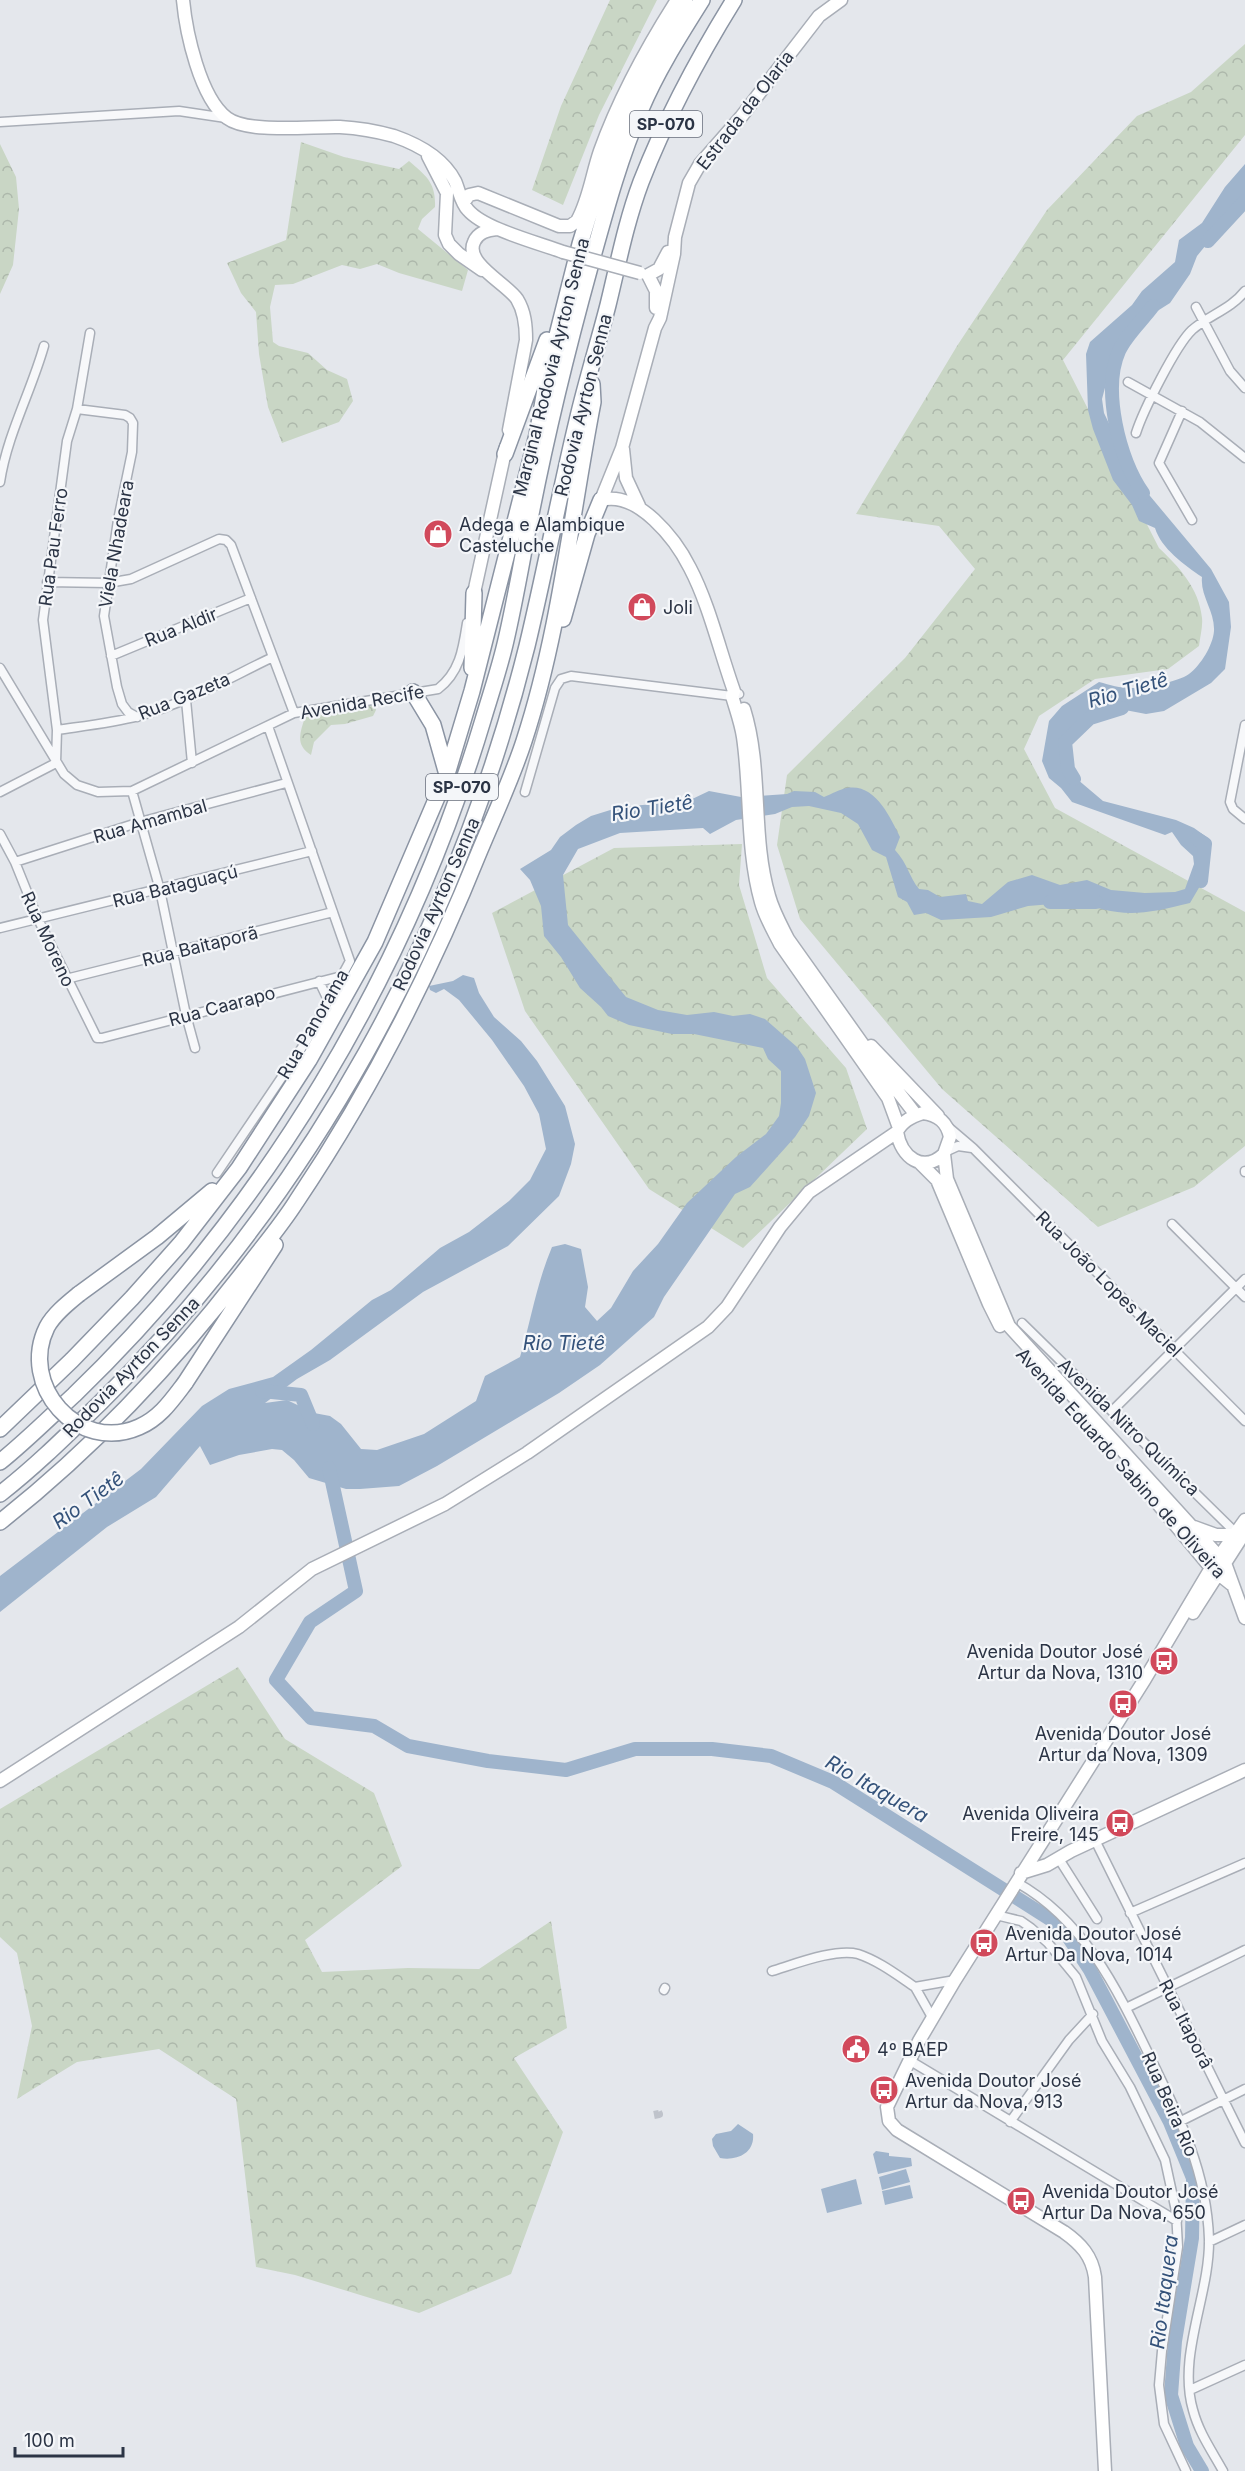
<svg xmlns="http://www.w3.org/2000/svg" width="1245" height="2471" viewBox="0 0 1245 2471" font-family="Inter,sans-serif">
<defs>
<pattern id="forest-crowns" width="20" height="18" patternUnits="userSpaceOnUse" patternTransform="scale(1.5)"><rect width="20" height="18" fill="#c9d6c5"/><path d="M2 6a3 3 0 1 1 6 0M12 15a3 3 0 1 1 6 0" fill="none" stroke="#adb8ab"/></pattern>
</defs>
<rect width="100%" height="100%" fill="#e4e7ec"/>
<path fill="url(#forest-crowns)" d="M610,0H657L599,115L563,205L532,190L561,106Z
M1245,44V135L1063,360L1159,548C1179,567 1199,588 1202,618C1203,626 1200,637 1199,646L1168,669L1095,679L1039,716L1024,749L1055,808L1245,912V1146L1194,1187L1098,1227L942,1089L800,919L777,845L787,775L905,658L975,569L939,526L856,514L957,346L1047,210L1137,116L1191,92Z
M301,142L344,157L399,169L409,161C426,176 436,182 435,207L422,219L418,229L468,270L462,291L399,273L377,264L360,269L342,265L293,284L275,285L270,307L273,342L279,346L308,353L327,370L347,379L353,401L339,422L282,443L268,407L259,354L256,312L241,293L227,263L286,240Z
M0,144L16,177L19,209L13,265L0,294Z
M375,705L376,710L373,716L345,724L331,725L314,742L311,755C295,745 300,733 305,717Z
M742,844L739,885L767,978L846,1068L867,1129L743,1248L649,1189L525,1011L492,913L614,848Z
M238,1667L285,1739L374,1793L402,1866L305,1940L322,1972L408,1968L479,1969L551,1921L567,2028L514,2058L563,2132L511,2274L419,2313L295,2275L256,2267L236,2099L159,2049L77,2062L17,2099L32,2026L17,1953L0,1937V1809Z"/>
<path fill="#9fb4cc" d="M1245,164V197L1197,256L1190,274L1170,303L1140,322L1114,354L1102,399L1104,413L1135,478L1211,569L1229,602L1231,627L1225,669L1211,683L1164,711L1146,714L1125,710L1092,717L1074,727L1065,738L1063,750L1068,764L1077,779L1103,801L1176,820L1194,828L1208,838C1203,850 1202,862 1207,874L1190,903C1142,915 1118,919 1072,898L1064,903L1028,906L991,917L941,920L926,913L914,915L907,902L898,897L886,857L872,850L858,824L841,813L809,806L792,807L775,814L736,820L710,834L703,828L620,833L578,849L563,875L568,925L626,997L658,1010L687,1015L714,1012L733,1016L750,1014L765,1019L797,1047L805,1059L816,1093L809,1116L795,1137L750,1187L735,1194L664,1297L654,1317L600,1365L559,1393L437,1466L399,1486L360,1489H346L309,1478L294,1460L282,1450L272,1449L239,1455L210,1465L200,1446L156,1497L107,1527L0,1612V1576L141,1469L202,1406L229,1389L273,1377L311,1350L372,1300L391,1290L440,1248L469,1232L509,1201L530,1180L546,1149L539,1114L524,1086L492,1040L459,1000L444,989L436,993L430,990L429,986L453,981L463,975L474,978L479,993L494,1017L521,1041L537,1061L565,1106L575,1144L571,1164L559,1196L508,1246L423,1292L330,1360L297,1379L265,1403L287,1400L314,1413L330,1416L341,1424L361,1449L377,1450L424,1434L476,1401L485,1376L520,1357C531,1320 537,1282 552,1247L565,1244L581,1249L588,1287L585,1307L597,1321L611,1308L633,1271L658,1244L687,1203L736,1157L766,1134L779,1116L781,1103V1071L768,1059L763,1048L694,1034H672L629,1025L608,1016L601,1007L580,988L561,957L544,936L541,906L530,880L520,869L551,850L560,837L576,825L591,816L620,807L688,801L709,791L741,797L787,794L794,791L815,792L824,797C832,794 840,789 847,788C875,783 890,817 900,837L895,850C908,864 909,877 919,889L928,890L940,897L966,894L968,901L982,904L1008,882L1032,875L1060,885L1087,880L1111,890L1145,893L1175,892L1185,889L1194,864L1193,856L1181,845L1172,832L1165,835L1072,802L1061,788L1049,778L1042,761L1049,721L1062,706L1099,682C1110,685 1120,688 1131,688C1145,688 1178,682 1189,674C1201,665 1213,645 1214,631C1215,611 1200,596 1202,577C1184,565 1161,548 1155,528L1139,521L1132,505L1113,480L1093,429L1088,410L1086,354L1090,342L1132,305L1142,291L1175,262L1179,240L1202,223L1225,187Z
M738,2124L753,2134C755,2154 736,2161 720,2158L713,2146L712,2139L716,2134L731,2131Z
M876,2151L889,2153V2156L911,2158L912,2166L878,2174L873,2154Z
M906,2169L910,2182L882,2190L879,2177Z
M856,2179L862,2204L827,2213L821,2189Z
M910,2185L913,2198L885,2205L882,2191Z"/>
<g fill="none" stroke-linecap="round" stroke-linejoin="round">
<path stroke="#9fb4cc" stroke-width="14" d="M1208,241L1245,201
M1143,493C1119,460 1102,389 1119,351C1126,335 1143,320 1153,306
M1074,779L1068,769L1065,742L1090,718L1122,708
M1197,839L1205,844L1201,881
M1050,902H1096
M262,1391L301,1395L313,1424
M329,1468L356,1591L310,1622L276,1680L311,1718L374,1726L408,1746L488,1761L566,1770L635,1749H712L771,1756L833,1782L1061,1926L1090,1970L1170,2122L1193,2178L1192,2238L1175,2341L1171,2395L1187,2446L1202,2471"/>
<path stroke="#bfc3cb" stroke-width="8" stroke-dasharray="8 4" stroke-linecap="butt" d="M654,2115L659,2114L658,2112"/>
<g stroke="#a9aeb7" stroke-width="11">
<path id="street" d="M0,122L179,111L226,118
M1196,307L1230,371L1245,388
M1128,382L1200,422L1245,458
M77,409L125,415L130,418L133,423L132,452L118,520L104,616L117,687L122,704L128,712L137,717
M1182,411L1159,463L1192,520
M1136,433C1143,411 1176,345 1192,330C1209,315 1231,309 1245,291
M0,482C7,435 31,392 44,346
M47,582L108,583L131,579L219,539L226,540L231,545L294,713
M111,656L251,598
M0,668L64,774L77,785L98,792L132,791L294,713L438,689C460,672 463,649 467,623
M186,700L192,763
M1245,725L1230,802L1233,809L1245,819
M57,730C84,726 112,723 139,716C186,703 229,678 273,657
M56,763L57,730L43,620L67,441L77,409L90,333
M132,791L160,890L186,1015L195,1048
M0,792L56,763
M525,792L555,688L561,679L571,676L732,696L739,694
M0,834L15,862L38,919L97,1038H102L342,976
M15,862L140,822L286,783
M0,928L312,851
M66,979L333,912
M319,981L328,1000
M946,1125L973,1148L1245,1421
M947,1151L958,1146L972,1148
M1245,1171V1172
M217,1173L307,1040L350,961L268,726
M1172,1224L1245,1297
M1022,1323L1235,1532
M1112,1411L1245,1279
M1095,1840L1245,2143
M1059,1859L1097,1919
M1016,1882C1085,1920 1118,1991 1151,2059C1180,2118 1207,2173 1209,2239C1210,2295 1177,2355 1193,2410C1199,2433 1212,2451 1223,2471
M1130,1913L1245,1863
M996,1915L1021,1921L1031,1928L1048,1943L1076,1977L1102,2041L1130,2087L1165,2160L1176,2211L1178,2247L1162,2351L1159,2385L1164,2424L1186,2471
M772,1971C795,1964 836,1948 858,1954C879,1961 897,1975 915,1987
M664,1990L665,1988
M1126,2008L1245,1950
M933,2019L915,1987L955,1980
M909,2060L1177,2221
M1181,2121L1245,2089
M1010,2122L1069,2040L1093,2014
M1209,2242L1245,2225
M1190,2390L1245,2365"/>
</g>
<g stroke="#a9aeb7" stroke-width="15">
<path id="secondary" d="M183,0C186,32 200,98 227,118C248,134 313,126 340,127C358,128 376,131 394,136C417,144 443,158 455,181C459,190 461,203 468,210C484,229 539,243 563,252
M428,156L447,193L445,235L449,244L459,254L482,270
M464,202L469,195L478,193L559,226H570L577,221C589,200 592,174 600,151C619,98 647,47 677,0
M497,229C488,230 478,232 474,242C464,263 507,284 517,299C525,312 526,326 526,340L509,430
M648,275L656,291V308
M648,275L659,269L668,252
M623,449L626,478L639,506
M601,500C638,490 676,540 690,568C709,604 720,652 734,691L732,696C736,710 741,723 743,737C751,791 746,849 761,902C765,917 773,930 780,944L888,1098L899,1128
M601,500L622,448L655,328L660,318L674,254L675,237L689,183L700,164L741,117L819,16L841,0
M474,593L506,447
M744,709C763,770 751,835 769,896C773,911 781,925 788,939L876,1063L916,1115
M871,1046L938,1116
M923,1113C938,1115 947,1122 950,1137L944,1154C923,1174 901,1157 897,1132C901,1122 913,1116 923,1113Z
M944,1154L947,1179L1009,1326L1225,1563L1245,1618
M920,1163L937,1180L989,1304L1000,1326
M1144,1487L1211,1568L1231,1584
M1194,1527L1216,1535H1234
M1193,1613L1245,1532
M0,1781L239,1627L312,1569L445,1504L527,1453L708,1327L727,1307L780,1227L809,1192L897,1132
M1021,1873L1047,1865L1071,1851L1245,1770
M1105,2471L1095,2277C1092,2256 1081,2244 1064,2232L897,2130L889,2121L887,2107L919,2041L955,1980L1145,1679L1211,1568L1245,1520"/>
</g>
<g stroke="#8b94a3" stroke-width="18">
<path id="highway" d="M505,454L547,340
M563,619L587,534L601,500
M472,668L474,593
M413,692L433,725L446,771
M79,1294L157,1237L212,1191
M185,1383L275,1245
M0,1429L72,1360L132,1298L181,1243L239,1168L309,1060L375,942L447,774L472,691L537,435L549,367L580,244L604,166L642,79L685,0
M0,1462C26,1441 49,1418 74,1395C265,1211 407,974 483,720C491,693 500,667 506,640C516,597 523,553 532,509C548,428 568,347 590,267C605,213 619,160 641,109C657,71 680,35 702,0
M0,1494C36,1466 68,1434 101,1402C310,1196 456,930 527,646C545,571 559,496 577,421C586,382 598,344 608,305C618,264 626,222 641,182C666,118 698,58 734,0
M0,1522C94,1448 177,1359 249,1265C265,1244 282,1224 296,1202C370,1092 431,972 480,850C495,814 512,778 524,741C560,631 571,515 593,402L592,384"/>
</g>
<use href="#street" stroke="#f7f8fa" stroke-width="8"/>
<use href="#secondary" stroke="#fff" stroke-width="12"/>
<use href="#highway" stroke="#fff" stroke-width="15"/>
<g stroke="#a9aeb7" stroke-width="15" stroke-linecap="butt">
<path id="secondary-bridge" d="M563,252L640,273"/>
</g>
<g stroke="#8b94a3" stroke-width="18" stroke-linecap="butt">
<path id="highway-bridge" d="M79,1294C68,1303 54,1314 47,1327C18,1385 78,1454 139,1427C160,1418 172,1400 185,1383"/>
</g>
<use href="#secondary-bridge" stroke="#fff" stroke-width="12"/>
<use href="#highway-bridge" stroke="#fff" stroke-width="15"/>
</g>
<defs>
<g id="shop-disc" transform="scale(1.5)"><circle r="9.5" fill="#d1495b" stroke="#f4f6f9"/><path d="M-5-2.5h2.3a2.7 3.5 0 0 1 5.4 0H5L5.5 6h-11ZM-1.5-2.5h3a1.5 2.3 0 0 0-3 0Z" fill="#fff"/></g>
<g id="bus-disc" transform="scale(1.5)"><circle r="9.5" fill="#d1495b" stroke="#f4f6f9"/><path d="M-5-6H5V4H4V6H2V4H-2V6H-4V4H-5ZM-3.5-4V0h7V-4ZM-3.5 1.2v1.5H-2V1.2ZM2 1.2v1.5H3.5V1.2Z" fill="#fff"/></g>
<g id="civic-disc" transform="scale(1.5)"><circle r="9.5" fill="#d1495b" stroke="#f4f6f9"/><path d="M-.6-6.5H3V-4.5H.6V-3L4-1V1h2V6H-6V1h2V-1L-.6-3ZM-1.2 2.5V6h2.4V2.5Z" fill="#fff"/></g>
</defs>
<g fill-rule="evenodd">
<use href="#shop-disc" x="438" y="534"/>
<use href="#shop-disc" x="642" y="607"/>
<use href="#bus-disc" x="1164" y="1661"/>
<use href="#bus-disc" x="1123" y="1704"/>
<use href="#bus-disc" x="1120" y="1823"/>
<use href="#bus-disc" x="984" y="1943"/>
<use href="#civic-disc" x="856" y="2049"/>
<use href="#bus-disc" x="884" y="2090"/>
<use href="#bus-disc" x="1021" y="2201"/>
</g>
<g text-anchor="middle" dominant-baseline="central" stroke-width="4.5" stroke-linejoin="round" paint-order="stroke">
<g fill="#f4f6f9" stroke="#676e7b" stroke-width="1.5">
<rect x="630" y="111" width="72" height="26" rx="4.5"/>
<rect x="426" y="774" width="72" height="26" rx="4.5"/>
</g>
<g font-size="16" font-weight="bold" fill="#2b3445">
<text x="666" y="124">SP-070</text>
<text x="462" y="787">SP-070</text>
</g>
<g font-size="18" fill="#2b3445" stroke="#f4f6f9">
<text transform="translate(745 110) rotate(-52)">Estrada da Olaria</text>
<text transform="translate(551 367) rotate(-76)">Marginal Rodovia Ayrton Senna</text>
<text transform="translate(583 405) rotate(-76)">Rodovia Ayrton Senna</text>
<text transform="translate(116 544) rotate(-80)">Viela Nhadeara</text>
<text transform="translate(53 547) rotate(-82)">Rua Pau Ferro</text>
<text transform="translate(181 627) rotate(-22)">Rua Aldir</text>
<text transform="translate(184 696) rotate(-22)">Rua Gazeta</text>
<text transform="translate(362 702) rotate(-10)">Avenida Recife</text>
<text transform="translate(150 821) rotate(-16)">Rua Amambal</text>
<text transform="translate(175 886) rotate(-14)">Rua Bataguaçú</text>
<text transform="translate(436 904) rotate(-66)">Rodovia Ayrton Senna</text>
<text transform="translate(48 939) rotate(65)">Rua Moreno</text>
<text transform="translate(200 946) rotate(-14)">Rua Baitaporã</text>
<text transform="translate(222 1006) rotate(-15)">Rua Caarapo</text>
<text transform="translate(313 1024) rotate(-60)">Rua Panorama</text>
<text transform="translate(1109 1284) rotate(45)">Rua João Lopes Maciel</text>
<text transform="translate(131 1367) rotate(-46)">Rodovia Ayrton Senna</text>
<text transform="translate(1129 1427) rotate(44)">Avenida Nitro Química</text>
<text transform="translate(1121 1463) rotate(48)">Avenida Eduardo Sabino de Oliveira</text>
<text transform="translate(1186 2024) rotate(63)">Rua Itaporâ</text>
<text transform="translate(1170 2104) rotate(66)">Rua Beira Rio</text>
</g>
<g font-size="18" fill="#2b3445" stroke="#f4f6f9" text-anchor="start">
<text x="459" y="524">Adega e Alambique<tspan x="459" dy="21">Casteluche</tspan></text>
<text x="663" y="607">Joli</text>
<text x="1143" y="1651" text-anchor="end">Avenida Doutor José<tspan x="1143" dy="21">Artur da Nova, 1310</tspan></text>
<text x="1123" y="1733" text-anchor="middle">Avenida Doutor José<tspan x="1123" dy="21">Artur da Nova, 1309</tspan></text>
<text x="1099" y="1813" text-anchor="end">Avenida Oliveira<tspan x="1099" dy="21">Freire, 145</tspan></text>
<text x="1005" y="1933">Avenida Doutor José<tspan x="1005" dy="21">Artur Da Nova, 1014</tspan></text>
<text x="877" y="2049">4º BAEP</text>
<text x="905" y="2080">Avenida Doutor José<tspan x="905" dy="21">Artur da Nova, 913</tspan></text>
<text x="1042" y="2191">Avenida Doutor José<tspan x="1042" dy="21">Artur Da Nova, 650</tspan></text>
</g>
<g font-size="20" font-style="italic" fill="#34527a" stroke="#f4f6f9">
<text transform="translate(1128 690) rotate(-16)">Rio Tietê</text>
<text transform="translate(652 808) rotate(-9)">Rio Tietê</text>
<text x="564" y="1343">Rio Tietê</text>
<text transform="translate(88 1500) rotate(-36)">Rio Tietê</text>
<text transform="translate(877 1789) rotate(30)">Rio Itaquera</text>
<text transform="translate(1164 2292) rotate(-83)">Rio Itaquera</text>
</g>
</g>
<path d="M15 2447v9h108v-9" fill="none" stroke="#2b3445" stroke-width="3"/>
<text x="24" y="2447" font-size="18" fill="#2b3445" stroke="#f4f6f9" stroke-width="4.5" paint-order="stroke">100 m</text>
</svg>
